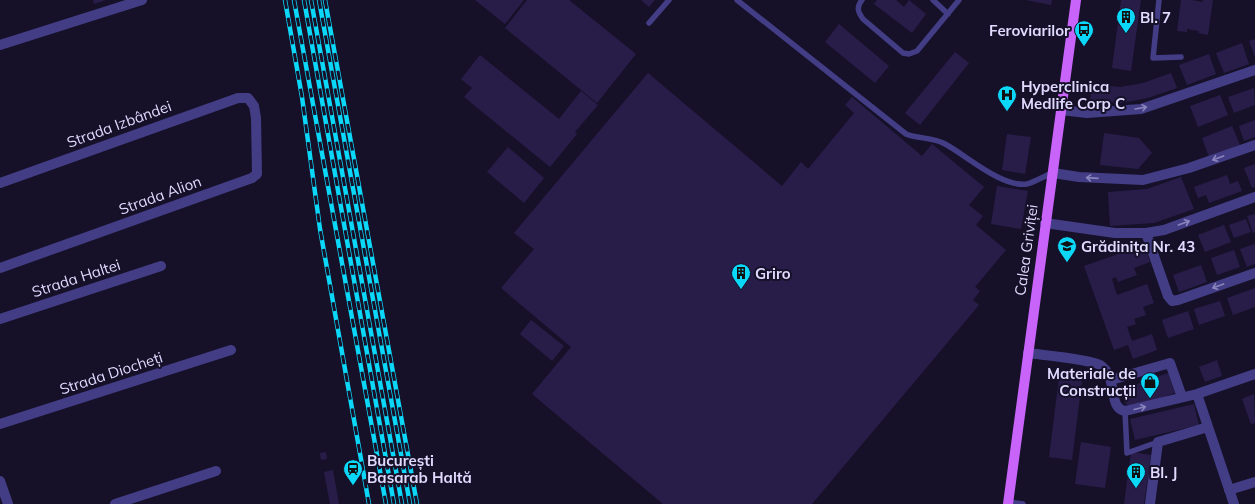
<svg xmlns="http://www.w3.org/2000/svg" width="1255" height="504" viewBox="0 0 1255 504" font-family="Mulish,sans-serif">
<rect width="100%" height="100%" fill="#161129"/>
<path fill="#281d49" d="M93,0H106L94,4Z
M475,0H524L505,24Z
M527,0H569L636,54L597,103L505,28Z
M641,0H655L649,7Z
M877,0H896L904,7L909,0L926,14L912,33L874,4Z
M1026,0H1052L1051,5Z
M1121,0H1141L1131,71L1112,68Z
M1181,0H1192L1202,2L1203,0H1213L1208,35L1198,33L1199,31L1187,29V32L1177,31Z
M839,24L889,66L875,83L825,42Z
M1255,39V57L1249,41Z
M1242,43L1249,64L1224,73L1216,53Z
M955,52L969,63L920,125L905,113Z
M1209,54L1216,74L1187,85L1179,65Z
M480,55L559,119L581,91L598,105L575,132L577,134L550,167L464,97L472,88L461,79Z
M648,73L782,186L801,162L808,169L854,113L845,105L852,97L922,156L932,144L984,187L969,205L983,216L976,225L1006,250L975,287L980,291L973,300L979,305L812,504H663L532,394L571,347L501,288L534,249L514,233Z
M1171,73L1177,88L1148,98L1121,103L1090,101L1092,84L1120,87L1143,83Z
M1254,88L1255,105L1234,113L1228,97Z
M1220,95L1228,115L1198,127L1190,106Z
M1255,120V137L1244,141L1239,126Z
M1232,126L1240,145L1209,157L1202,138Z
M1104,133L1139,138L1152,153L1138,169L1100,165Z
M1007,134L1031,137L1025,174L1002,170Z
M508,147L544,178L524,203L487,172Z
M1255,164V187L1252,188L1244,168Z
M1227,175L1230,184L1238,181L1242,191L1209,203L1206,195L1198,198L1194,187Z
M1181,177L1194,209L1154,223L1110,226L1108,192L1147,189Z
M997,186L1028,191L1021,229L991,224Z
M1255,214V232L1253,233L1247,216Z
M1246,219L1251,232L1234,238L1229,225Z
M1224,225L1231,242L1205,252L1198,235Z
M1255,244V264L1247,267L1240,249Z
M1144,245L1150,262L1134,268L1137,275L1118,282L1116,277L1112,279L1117,295L1147,284L1154,303L1143,307L1146,315L1134,319L1136,324L1127,327L1132,341L1152,334L1157,350L1133,359L1128,345L1114,350L1084,266Z
M1234,250L1240,267L1217,275L1211,258Z
M1201,265L1207,282L1179,292L1173,275Z
M1255,288V307L1233,315L1227,298Z
M1220,301L1225,316L1199,325L1194,309Z
M1188,311L1194,329L1168,338L1162,320Z
M531,320L564,346L552,361L520,334Z
M1217,360L1222,376L1205,382L1199,367Z
M1168,373L1175,393L1132,408L1125,403L1120,390Z
M1059,378L1082,381L1072,460L1049,457Z
M1254,394L1255,423L1251,424L1242,399Z
M1194,404L1199,425L1135,440L1130,419Z
M1081,442L1111,447L1105,488L1075,484Z
M326,452L327,459L321,460L320,453Z
M1131,452L1151,455L1144,504H1124Z
M333,470L339,504H330L324,472Z"/>
<g fill="none" stroke-linecap="round" stroke-linejoin="round">
<path stroke="#433d86" stroke-width="5.5" d="M737,0L906,134C918,139 933,137 945,144C966,155 1002,188 1027,184C1033,183 1046,175 1053,173
M862,0C856,7 858,12 863,19L903,53L909,54L917,51L959,0
M933,0L948,14
M1159,0L1153,58L1181,57
M649,23L669,0
M1125,411L1127,453L1158,442
M1008,502L1023,504"/>
<path stroke="#433d86" stroke-width="10" d="M0,45L142,0
M1061,110L1087,113L1141,109L1255,70
M1053,173L1079,177L1143,180L1189,168L1255,145
M0,183L238,98H248L254,106L256,118L257,174L252,178L0,268
M1045,223L1115,233H1146L1164,230L1255,197
M1146,233L1168,296L1172,301L1178,300L1255,273
M0,319L161,266
M1028,353C1042,355 1090,359 1100,365C1119,377 1107,408 1125,411L1197,394L1255,374
M1111,380L1170,363L1182,397
M1197,394L1234,504
M0,424L231,350
M0,481L8,504
M1229,490L1255,482
M115,504L216,471
M1150,504L1158,442L1208,427"/>
<path stroke="#c964fb" stroke-width="10" d="M1008,504L1076,0"/>
<g stroke="#0bd7f9" stroke-width="4.5">
<path id="rail" d="M285,0L302,97L320,229L369,504
M294,0L386,504
M304,0L394,504
M311,0L402,504
M319,0L410,504
M325,0L417,504"/>
</g>
<use href="#rail" stroke="#161129" stroke-width="3" stroke-dasharray="9" stroke-linecap="butt"/>
</g>
<defs><path id="oneway-shaft" d="M-6 0H5M1.5-3L5.5 0L1.5 3" fill="none" stroke-width="1.6" stroke-linecap="round" stroke-linejoin="round"/></defs>
<g stroke="#8984bc">
<use href="#oneway-shaft" transform="translate(1141 108) rotate(-10)"/>
<use href="#oneway-shaft" transform="translate(1218 158) rotate(160)"/>
<use href="#oneway-shaft" transform="translate(1092 178) rotate(-176)"/>
<use href="#oneway-shaft" transform="translate(1184 223) rotate(-20)"/>
<use href="#oneway-shaft" transform="translate(1218 286) rotate(160)"/>
<use href="#oneway-shaft" transform="translate(1140 408) rotate(-14)"/>
</g>
<defs>
<g id="building-pin" transform="scale(1)"><path d="M0 17L-7.5 6A9.5 9.5 0 1 1 7.5 6Z" fill="#0bd7f9" stroke="#161129"/><path d="M-4-6H4V6H1V3H-1V6H-4ZM-2.5-4.3h1.7v1.8h-1.7ZM.8-4.3h1.7v1.8H.8ZM-2.5-1h1.7V.8h-1.7ZM.8-1h1.7V.8H.8Z" fill="#111"/></g>
<g id="bus-pin" transform="scale(1)"><path d="M0 17L-7.5 6A9.5 9.5 0 1 1 7.5 6Z" fill="#0bd7f9" stroke="#161129"/><path d="M-5-6H5V4H4V6H2V4H-2V6H-4V4H-5ZM-3.5-4V0h7V-4ZM-3.5 1.2v1.5H-2V1.2ZM2 1.2v1.5H3.5V1.2Z" fill="#111"/></g>
<g id="hospital-pin" transform="scale(1)"><path d="M0 17L-7.5 6A9.5 9.5 0 1 1 7.5 6Z" fill="#0bd7f9" stroke="#161129"/><path d="M-5-5h3v3.5h4V-5h3V5h-3V1.5h-4V5h-3Z" fill="#111"/></g>
<g id="school-pin" transform="scale(1)"><path d="M0 17L-7.5 6A9.5 9.5 0 1 1 7.5 6Z" fill="#0bd7f9" stroke="#161129"/><path d="M0-5L7-2L0 1L-7-2ZM-4 1L0 2.5L4 1V4Q0 6-4 4Z" fill="#111"/></g>
<g id="shop-pin" transform="scale(1)"><path d="M0 17L-7.5 6A9.5 9.5 0 1 1 7.5 6Z" fill="#0bd7f9" stroke="#161129"/><path d="M-5-2.5h2.3a2.7 3.5 0 0 1 5.4 0H5L5.5 6h-11ZM-1.5-2.5h3a1.5 2.3 0 0 0-3 0Z" fill="#111"/></g>
<g id="station-pin" transform="scale(1)"><path d="M0 17L-7.5 6A9.5 9.5 0 1 1 7.5 6Z" fill="#0bd7f9" stroke="#161129"/><path d="M-3-6H3Q5-6 5-4V2Q5 4 3 4L4.5 6H3L1.5 4h-3L-3 6H-4.5L-3 4Q-5 4-5 2V-4Q-5-6-3-6ZM-3.5-4v3h7v-3ZM-3.5 1v1.5H-2V1ZM2 1v1.5H3.5V1Z" fill="#111"/></g>
</defs>
<g fill-rule="evenodd">
<use href="#building-pin" x="1126" y="17"/>
<use href="#bus-pin" x="1084" y="30"/>
<use href="#hospital-pin" x="1007" y="95"/>
<use href="#school-pin" x="1067" y="246"/>
<use href="#building-pin" x="741" y="273"/>
<use href="#shop-pin" x="1150" y="382"/>
<use href="#station-pin" x="353" y="469"/>
<use href="#building-pin" x="1136" y="472"/>
</g>
<g text-anchor="middle" dominant-baseline="central" stroke-width="4" stroke-linejoin="round" paint-order="stroke">
<g font-size="15" font-weight="bold" fill="#dfdafe" stroke="#161129" text-anchor="start">
<text x="1140" y="17">Bl. 7</text>
<text x="1070" y="30" text-anchor="end">Feroviarilor</text>
<text x="1021" y="86">Hyperclinica<tspan x="1021" dy="17">Medlife Corp C</tspan></text>
<text x="1081" y="246">Grădinița Nr. 43</text>
<text x="755" y="273">Griro</text>
<text x="1136" y="373" text-anchor="end">Materiale de<tspan x="1136" dy="17">Construcții</tspan></text>
<text x="367" y="460">București<tspan x="367" dy="17">Basarab Haltă</tspan></text>
<text x="1150" y="472">Bl. J</text>
</g>
<g font-size="15" fill="#dfdafe" stroke="#161129">
<text transform="translate(119 124) rotate(-20)">Strada Izbândei</text>
<text transform="translate(160 195) rotate(-20)">Strada Alion</text>
<text transform="translate(1026 250) rotate(-82)">Calea Griviței</text>
<text transform="translate(76 278) rotate(-18)">Strada Haltei</text>
<text transform="translate(111 373) rotate(-18)">Strada Diocheți</text>
</g>
</g>
</svg>
